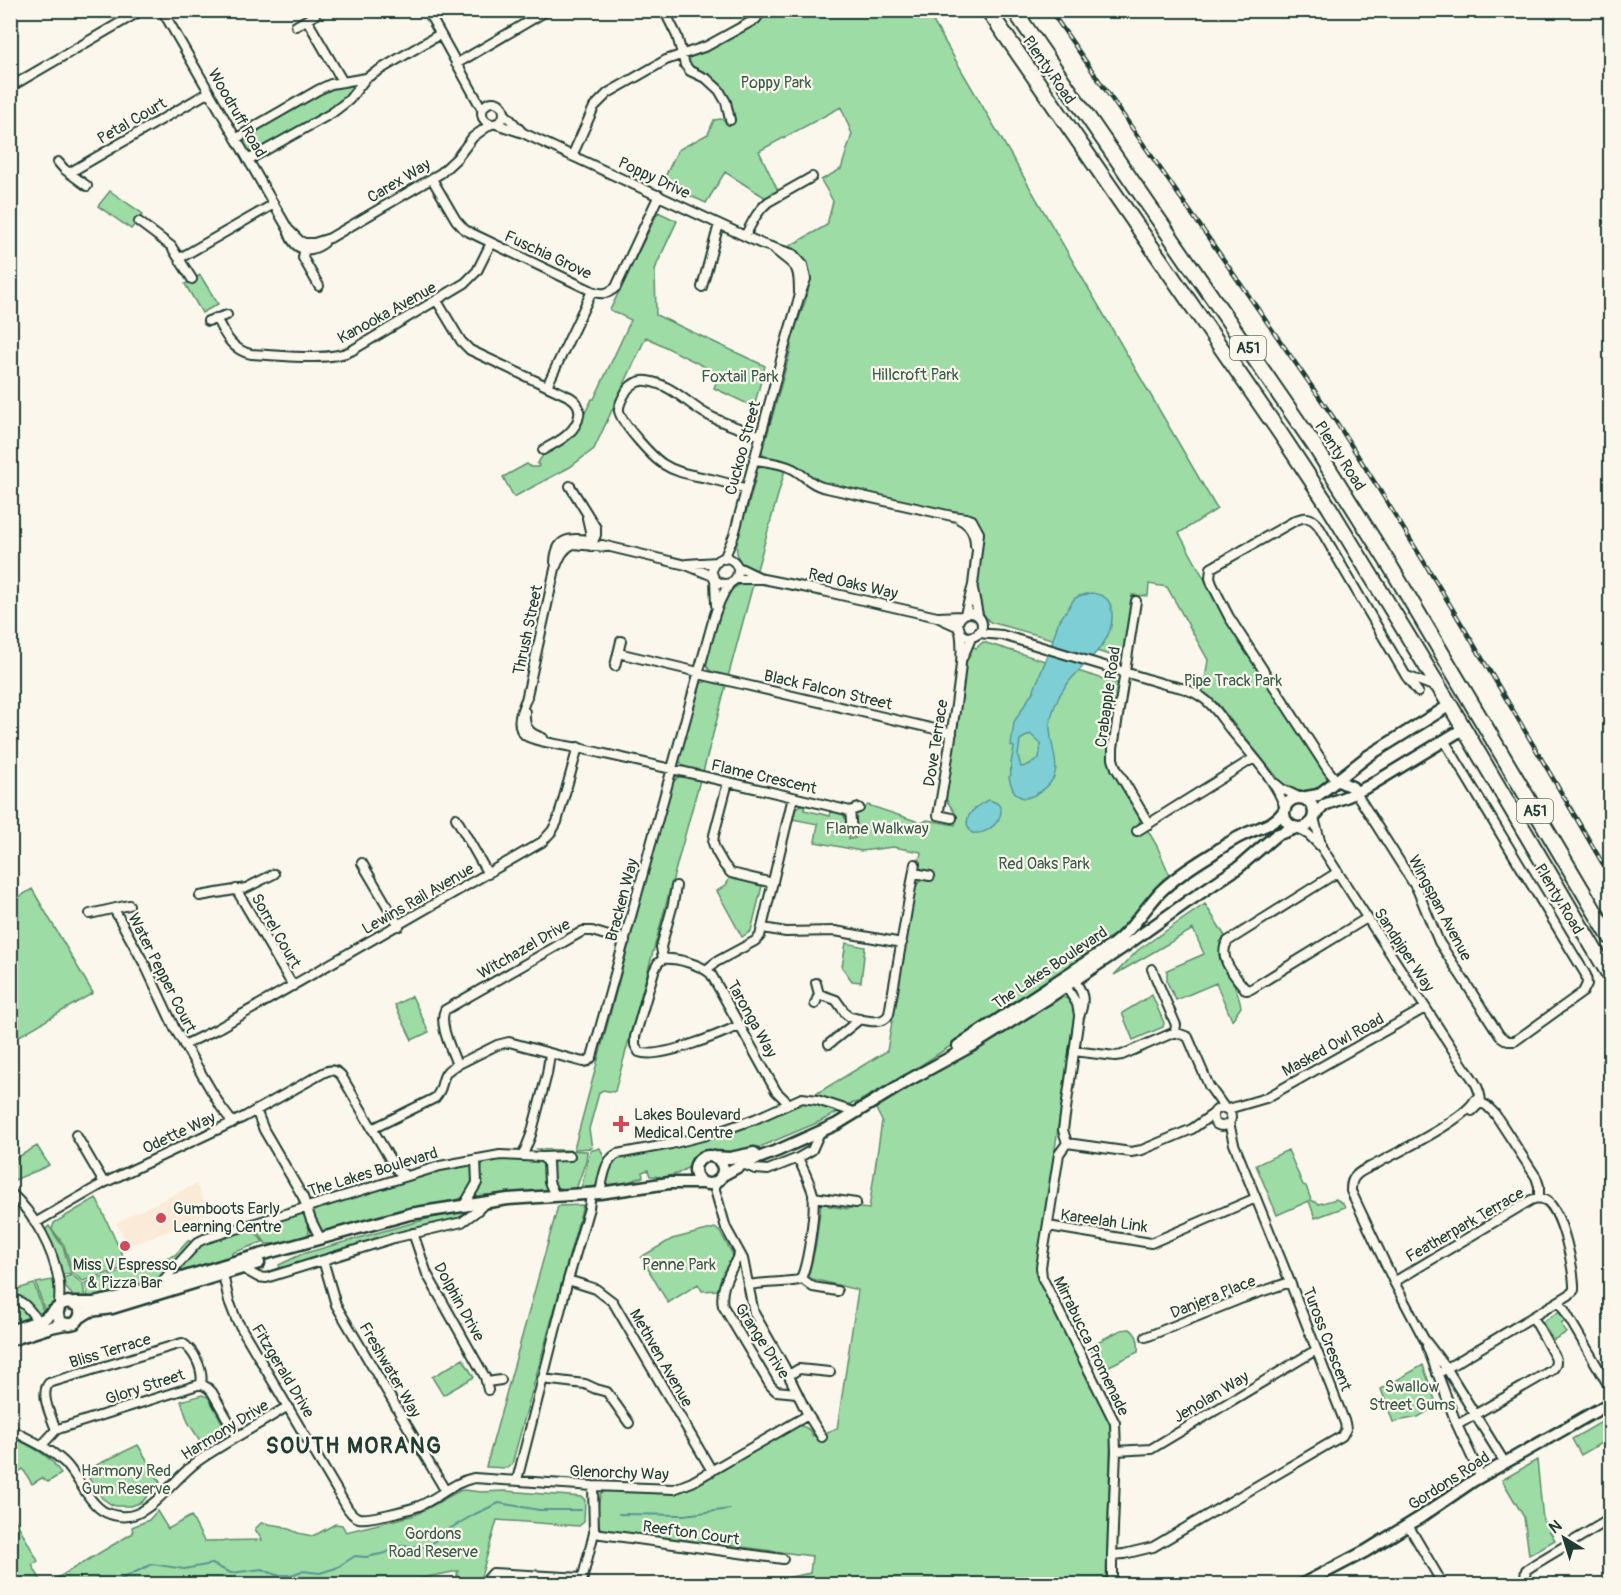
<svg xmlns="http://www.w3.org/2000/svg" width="1621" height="1595" viewBox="0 0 1621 1595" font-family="Pangolin,sans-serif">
<rect width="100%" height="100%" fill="#fbf7ec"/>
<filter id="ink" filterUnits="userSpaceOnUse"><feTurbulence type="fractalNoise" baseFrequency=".0167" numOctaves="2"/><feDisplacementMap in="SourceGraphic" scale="12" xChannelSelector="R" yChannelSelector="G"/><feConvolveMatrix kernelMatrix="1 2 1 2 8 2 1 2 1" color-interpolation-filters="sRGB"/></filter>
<g filter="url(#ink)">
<path fill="#faead7" d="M196,1184L209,1213L185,1223V1225L128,1246L117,1223L133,1214Z"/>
<path fill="#9ddca5" stroke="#5e8c6c" stroke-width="1.5" d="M766,11H927L1217,509L1179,533L1231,627L1325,771L1327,779L1326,783L1315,791L1304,793L1286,788L1217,703L1203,692L1208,660L1167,587L1149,584L1148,596L1132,595L1125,659L990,622C982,614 976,604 976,592C975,571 992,532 974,518L821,484L764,457L761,448L765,443L791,349C789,341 794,333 796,326C807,297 823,265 788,247L827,225L833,201L821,180L841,169L852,134L841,107L759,151L778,191L766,198L725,172L706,203L662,183L678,150L708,134L714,120L721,119L726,122L733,118C729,102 725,86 709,77C698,71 694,72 686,61L687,57L705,51L759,21Z
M354,84L355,86L346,99L338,105L254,152C245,151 242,143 247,135L328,88L336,85Z
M110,191L143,214L131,229L98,206Z
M658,212L677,221L657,264L655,271L656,315L765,366L754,407L714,388L719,374L646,337L594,449L570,467L514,497L503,477L527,464L531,467H538L539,465L537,464L543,455L574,435L592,399H594L631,320L610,310Z
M200,275L218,304L202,313L185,284Z
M762,465L785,470L756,573C752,571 746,569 743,566C732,555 736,523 746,513L756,477L755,472L759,467Z
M750,581H754L728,677C717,674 707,674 706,661L722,604C728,590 736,585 750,581Z
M983,642L1120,684L1110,763L1113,771L1140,816V821L1135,829L1138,834L1147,829L1157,846L1170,876L1157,888L1121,933L1106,939L1090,952L1084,959L909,1073L858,1102L844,1105L814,1095L887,1051L915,888C918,881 922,879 929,880L930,872L919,868L921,852L893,847L861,851L815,842L818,824L792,819C794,812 796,804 805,805L804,810L830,816L831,811L843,814L848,823L849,839L855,838L856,815L868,805L922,823L927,820L955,825L957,816L945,798L965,664L966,657L972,646L976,648Z
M708,681L726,685L703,772C693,770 682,770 679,759L698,689L701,683Z
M682,776L700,780L615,1091L613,1092L603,1090L599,1093L589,1129L592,1148L574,1149L672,783L677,778Z
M730,878L762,886L751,931L742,937L717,891L726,885Z
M32,889L93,993L11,1041V902Z
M1205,904L1225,936L1220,942C1218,963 1239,984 1241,1007L1232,1020L1216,983L1176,1000L1167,982V970L1204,954L1193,929L1114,975L1138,950Z
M846,943L865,947L861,982L852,981L842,967Z
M1152,995L1164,1023L1163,1027L1133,1040L1122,1013Z
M412,996L429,1032L412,1040L395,1005Z
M1060,997C1068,997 1071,1002 1075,1009L1038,1268L1041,1285L1109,1419L1111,1429L1106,1581L1099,1584H766V1582L810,1573L812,1556L605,1530L600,1528C596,1517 598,1503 601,1493L609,1490L676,1492L693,1487L798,1425C805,1427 810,1428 813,1436L837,1429L858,1290L808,1278L816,1244L821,1203H826L829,1206L848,1209L851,1207L869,1209L882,1121L875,1107L982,1044L1049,1001Z
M803,1102H811L838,1112L819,1122L755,1149L737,1153L705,1154L699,1157L689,1167L677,1174L664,1177L650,1176L648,1170L642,1172L643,1177L618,1185H606L612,1162L618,1157C666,1149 712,1139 757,1122C772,1116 787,1107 803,1102Z
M37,1146L49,1165C38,1171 27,1174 15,1180L11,1175V1161Z
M600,1148L605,1160L599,1182L593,1188L581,1189L590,1151Z
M537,1149L587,1151L586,1161L576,1189C548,1190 553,1185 551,1160L571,1161L572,1154L544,1153L539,1151Z
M1288,1150L1303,1185L1306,1186L1311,1200L1319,1204L1336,1199L1343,1203L1345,1207L1315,1218L1309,1201L1277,1215L1256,1165Z
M500,1158L541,1160L545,1166L548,1189L546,1190L475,1196V1194L480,1183L482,1165L486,1161Z
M469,1164L473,1166C475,1179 473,1191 460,1199L417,1208L326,1232C316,1229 315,1218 312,1209L435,1171Z
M96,1198L128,1267L83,1281L73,1273L64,1245L52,1229L54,1223Z
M583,1205L512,1464L507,1468L486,1467L558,1206Z
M471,1210V1212L461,1219L397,1234L274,1271L273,1270L280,1268L279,1265L302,1254L387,1230L427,1219Z
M304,1212C306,1217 310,1225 309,1231C308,1243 275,1244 266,1244L256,1229L257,1226Z
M49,1226L63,1247L71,1273L62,1275L56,1255L45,1230Z
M252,1227L263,1242L232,1253V1258L184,1273L175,1274L201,1245Z
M715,1228L720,1232L733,1255L725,1272L718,1290L702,1291L698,1284L668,1303L641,1257L672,1239Z
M189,1240L192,1244L157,1281L112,1295L88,1298L85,1283L175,1255Z
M72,1275L83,1284L85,1299L74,1297L66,1288L63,1278Z
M52,1280C59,1294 57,1302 45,1312L36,1283Z
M34,1284L44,1314C27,1314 30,1292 11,1296V1291Z
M11,1303L20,1304L29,1318V1321L11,1326Z
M1560,1311L1566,1321L1561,1324L1566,1333L1553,1340L1542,1322Z
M1130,1329C1138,1334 1139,1343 1138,1352L1101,1370L1089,1346L1121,1330Z
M463,1359L474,1377L443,1395L432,1377Z
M1423,1365L1437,1406L1418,1417L1393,1422L1381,1389Z
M202,1395L208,1397L225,1428L224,1435L204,1447L188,1422L181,1401Z
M1610,1417V1438L1581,1455L1572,1439Z
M11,1436C30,1447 50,1453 61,1474L48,1482L42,1478L32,1484L23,1469L11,1477Z
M138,1445L160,1482L142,1502L131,1506H117L112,1505L102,1498L84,1471Z
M1537,1460L1543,1520L1555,1540L1529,1555L1524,1517L1502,1480Z
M464,1490L481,1492L505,1491L582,1497L585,1500L584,1522L579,1526L497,1520L479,1584H455L458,1571L392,1584H47L133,1533L132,1527L149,1520L157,1511L168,1529L191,1516L204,1541L262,1540L255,1529L261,1523L282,1526L298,1533L312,1536L319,1533L335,1524L342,1525L346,1532L415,1515L459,1491Z
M11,1512L38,1561L32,1565L43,1584H11Z"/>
<path fill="#7ecfd5" stroke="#589595" stroke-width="1.5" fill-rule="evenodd" d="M1091,593C1100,594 1109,597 1111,607C1120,648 1071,667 1058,699C1054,707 1051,716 1050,725C1049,752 1069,773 1040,792C1035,795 1030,798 1024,798C1013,796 1011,785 1009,777L1011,775C1009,766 1013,756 1014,747L1011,746L1014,722L1034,690L1049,652L1058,623L1074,599L1079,596ZM1030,734L1041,744L1039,759L1026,766L1021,767L1018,756L1020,740Z
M988,800C1016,804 993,837 972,833C959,818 975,807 988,800Z"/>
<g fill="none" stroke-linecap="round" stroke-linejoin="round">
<path stroke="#589595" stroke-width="2" d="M619,1514L684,1515L730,1509
M115,1584L123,1578L152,1564L184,1569L212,1564L231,1573L262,1569L276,1575H291L302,1571L320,1573L336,1568L355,1556L366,1557L386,1553L397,1546L429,1547L442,1533L475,1514L499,1503L539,1510H581"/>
<g stroke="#1f3d34" stroke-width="12">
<path id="street" d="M162,10L288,229L300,241L305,243
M427,10L482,109
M664,10L677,36L685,65L690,71L707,79L719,90L726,102L730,120
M307,20L343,82
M296,26L315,15
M456,64L548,10
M10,87L142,10
M482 113a11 11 0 1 1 22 0a11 11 0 1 1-22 0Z
M504,113L522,132
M496,124L523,133L762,244L793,254L803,265L806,279L799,298L785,345L734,535L724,559
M236,139L259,124L318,90L331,84L366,78L440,34
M572,156L594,107L608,93L666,60L707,46L756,19L762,10
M248,160L332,113L349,100L365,79
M58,162L64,169L87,186
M69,173L209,92
M432,179L456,220L465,230L592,291C602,295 608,294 616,287L659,195
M139,222L171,246L192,279
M289,233C295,251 309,254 324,243
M745,236C752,223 757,211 768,202L812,177
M305,243H314L330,238L441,173L457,158L473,137L491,124
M305,245L303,258L319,286
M775,250C796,268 799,263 799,293
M180,258L274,204
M702,287L719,224
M437,301L461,341L470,350L570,397C585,406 580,423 568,434C561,441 551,445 543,450
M216,318C225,335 232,350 251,354C278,355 328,362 351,351L465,283L477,271L491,243
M208,321L227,315
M547,386L592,291
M755,460C767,462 782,463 793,469C804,475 809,483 822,487L952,516L966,518L972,520L979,533L973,585L965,614
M570,486L596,528V535L591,546
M746,489C735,485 723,482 711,479C695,475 678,474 663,464C652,457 622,424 619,411C618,405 624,395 627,390C632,384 639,380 647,381C673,385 685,402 706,414C723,424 743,429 761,436
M587,518L590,531L591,544
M959,519C970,524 975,533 975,545
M602,545L686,565L713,576
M712 571a13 13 0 1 1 26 0a13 13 0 1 1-26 0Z
M555,562C556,539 568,537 588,540
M687,564L717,562
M738,567L759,577
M715,579L716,605
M735,579H763L823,591L937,617L959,627
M973,589L978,615
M1136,601L1113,748V759L1116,768L1149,824
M958 625a12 12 0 1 1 24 0a12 12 0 1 1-24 0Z
M938,617L962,616
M978,633L1002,635L1164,684C1178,687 1191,689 1203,698C1215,706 1221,718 1230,729C1250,753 1275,778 1285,808
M618,653L694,671L703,675L952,733
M963,657L972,636
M615,666L621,641
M1407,676L1438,688
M527,697C522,709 514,725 525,735C533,742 571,746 583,749C672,769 762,789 850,811L852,831
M526,700L555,569C559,559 562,549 573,544L606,547
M525,712C524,727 528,733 543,738
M1336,780L1328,770L1229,617L1212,584L1210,578L1211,568L1296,520C1305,516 1311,517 1318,525L1406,676L1418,692
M728,782L714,835L713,843L716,851L724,865L731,873L773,883
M1276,784L1282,789L1301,798
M1356,793L1417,889L1439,942L1500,1036L1508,1041H1515L1583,992L1587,984L1586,975L1444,740
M850,811L859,808
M456,818L488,874
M952,818L938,815C945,779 950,742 956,705C959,680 964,655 960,630
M1314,818L1321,844
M1297,828L1309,835L1322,848L1464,1067C1473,1079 1480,1087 1481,1102L1472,1111
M1137,831L1254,758
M362,863L399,926
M1338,872L1228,941C1216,957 1236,977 1246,990L1251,989L1367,918
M914,873L930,876
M10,887L12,885
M236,889L293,986
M200,896L246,888L274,874
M114,909L146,967L175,1029L221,1107L233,1123
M90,914L129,905
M763,928L786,932L835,931L902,943
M663,959L658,963L654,971L635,1037V1045L639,1052C658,1060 721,1034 740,1025
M663,959C677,958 700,964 711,974L776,1091L789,1104
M663,959L661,947L673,904L676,886
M1152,969L1176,1025L1175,1032
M706,970L716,962L755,941L760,936L793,797
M1073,977C1083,993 1086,999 1079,1017L1063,1130L1067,1143L1059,1154L1041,1267L1042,1277L1115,1423L1116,1451L1112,1555V1584
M1064,983L1077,1004L1079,1015
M819,994L836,1000L846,1014L850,1017C862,1019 883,1027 889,1014L915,864
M815,1004L819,994L816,983
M829,1044L860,1019
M184,1045L217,1029L542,842L552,831L557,822L578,747
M1074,1051L1115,1056L1122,1055L1175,1032L1188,1037L1209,1086L1224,1107
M457,1065L497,1045L509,1042L583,1062L588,1061L592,1057L712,624C716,609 721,596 730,583
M1475,1100C1464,1120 1400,1151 1378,1163C1370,1168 1359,1170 1354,1178C1351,1182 1351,1186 1351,1191L1394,1282L1424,1339L1447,1369L1505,1463
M1476,1100L1487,1106L1495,1114L1536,1177L1539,1186V1198
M1213 1117a9 9 0 1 1 18 0a9 9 0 1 1-18 0Z
M1228,1109L1266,1098L1425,1008
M256,1110L264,1130L303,1197L311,1220L320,1238
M372,1129L435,1098C447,1085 437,1074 457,1065C452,1051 438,1023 445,1010L583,931H592L625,941
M76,1135L104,1183
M1067,1143L1131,1152L1142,1150L1192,1129L1213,1114
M523,1155L531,1135L547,1074L550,1054
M543,1157L570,1156
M798,1158C803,1169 810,1182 813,1194C816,1209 808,1264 801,1278
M743,1164L755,1169L768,1170L798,1158L812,1150L820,1132
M713,1183L726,1228L743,1259L754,1313L784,1366L808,1415L822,1437
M10,1192C35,1215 54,1250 59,1283C60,1291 59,1299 59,1307
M600,1193C603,1180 604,1161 617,1154L671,1144L718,1132L755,1119L802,1098L817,1100L851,1111
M813,1197L856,1203
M464,1205L477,1183L476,1159
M35,1223L104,1183L244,1117L323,1073C330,1069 335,1069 341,1075L390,1159L397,1170L407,1176
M1048,1226L1151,1243L1256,1198
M413,1233L427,1274L485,1377L488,1390
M739,1254C731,1271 719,1287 723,1306L770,1385L776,1391L797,1393
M323,1260L336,1305L445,1490
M242,1268L258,1277L266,1278L394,1238L462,1222L477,1211L485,1203
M222,1270L229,1301L236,1319L348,1509C351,1513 354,1517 359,1518C369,1520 408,1510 419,1506C439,1498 453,1482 474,1478L593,1486L674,1489L692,1482L808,1415
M568,1280L596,1289L613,1302L712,1471
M1394,1282L1531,1200C1536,1198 1540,1198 1545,1200C1562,1208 1575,1272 1574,1290L1569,1295L1437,1374
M159,1285L198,1242L204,1239L440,1166L500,1155L542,1157L548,1162L549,1182L555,1196
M748,1285C765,1282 782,1283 799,1280L801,1278L813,1287L837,1291
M10,1300C24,1298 31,1313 39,1322
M1559,1301L1610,1388
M1146,1337L1243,1298L1290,1282
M1427,1346L1457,1425L1481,1477
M789,1375L799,1369L830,1372
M542,1379L585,1384L596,1389L607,1392L629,1423
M487,1382L501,1380
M1457,1425L1552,1370C1556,1366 1557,1362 1555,1357L1533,1317
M10,1429C29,1440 49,1447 65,1463C78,1476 89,1504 105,1512C114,1516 126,1518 136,1514C158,1505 177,1476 198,1461C227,1441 259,1425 288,1406
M56,1430C52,1418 39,1394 49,1383L182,1343C194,1350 204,1370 201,1384
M42,1445L56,1430L61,1428L201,1384L208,1388L212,1392L237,1436
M1116,1451L1151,1449L1316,1350
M517,1480L568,1280L589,1208L591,1194
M1408,1525L1438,1576L1441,1584
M594,1533L783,1559
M1112,1555L1124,1554L1153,1547L1342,1436L1346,1429L1345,1423L1290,1282L1234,1144L1229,1123
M486,1584V1581L493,1573L583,1578
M581,1584L594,1533L593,1486
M1524,1584L1526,1570L1535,1564L1610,1519"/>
</g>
<g stroke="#1f3d34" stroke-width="15">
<path id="secondary" d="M1336,780L1352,787L1356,793
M1284 813a15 15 0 1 1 30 0a15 15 0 1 1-30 0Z
M1301,798L1318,795L1368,756L1450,705
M1314,817L1324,805L1348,796L1369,786L1463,729
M958,1046L1111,946C1131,931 1143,911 1160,892C1175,877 1194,865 1212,854C1222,847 1232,840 1243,835C1259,827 1276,825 1285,809
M695 1170a14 14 0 1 1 28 0a14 14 0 1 1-28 0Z
M713,1157L730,1158L754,1153
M721,1176L743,1164L779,1150L837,1124L909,1080L975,1044L1045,1000L1128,944L1187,902L1239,867L1276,835L1296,828
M75,1303H94L113,1299L234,1262L410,1214L508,1199L600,1193L669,1183H703
M79,1318L90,1311L112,1308L259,1263
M10,1331L44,1319L62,1304L68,1302L78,1306C82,1312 81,1318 75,1323C63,1327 55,1319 59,1308
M10,1340L51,1327L65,1324
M1303,1584L1366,1551L1421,1517L1473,1481L1610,1403"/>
</g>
<g stroke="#1f3d34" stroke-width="18">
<path id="highway" d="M988,10L1280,433L1329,507L1450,705L1610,976
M1014,10L1314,445L1392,569L1610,937"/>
</g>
<use href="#street" stroke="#fbf7ec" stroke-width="8"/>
<use href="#secondary" stroke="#fbf7ec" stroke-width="10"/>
<use href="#highway" stroke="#fbf7ec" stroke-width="14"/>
<g stroke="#1f3d34" stroke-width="4.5">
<path id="rail" d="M1050,10L1333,417C1430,567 1520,722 1610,876"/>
</g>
<use href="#rail" stroke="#fbf7ec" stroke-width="2" stroke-dasharray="7" stroke-linecap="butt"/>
</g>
</g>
<g fill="#d1495b" stroke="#fbf7ec" stroke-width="2">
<path d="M618 1115h6v6h6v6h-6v6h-6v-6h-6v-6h6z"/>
<circle cx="161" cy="1218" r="6"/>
<circle cx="125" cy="1246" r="6"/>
</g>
<g text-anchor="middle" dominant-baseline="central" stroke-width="4.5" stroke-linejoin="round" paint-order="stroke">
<g fill="#fbf7ec" stroke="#61756b" stroke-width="1.5">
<rect x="1230" y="336" width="36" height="24" rx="4.5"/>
<rect x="1517" y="799" width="36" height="24" rx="4.5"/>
</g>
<g font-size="15" font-weight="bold" fill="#1f3d34">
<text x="1248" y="348">A51</text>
<text x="1535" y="811">A51</text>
</g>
<g font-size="16" fill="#1f3d34" stroke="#fbf7ec">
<text transform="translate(1049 70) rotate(55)">Plenty Road</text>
<text transform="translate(237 113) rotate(60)">Woodruff Road</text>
<text transform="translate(132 121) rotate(-30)">Petal Court</text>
<text transform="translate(654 178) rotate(25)">Poppy Drive</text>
<text transform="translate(399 181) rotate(-31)">Carex Way</text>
<text transform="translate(548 255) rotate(25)">Fuschia Grove</text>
<text transform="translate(387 313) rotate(-29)">Kanooka Avenue</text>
<text transform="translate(743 448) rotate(-75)">Cuckoo Street</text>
<text transform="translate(1340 456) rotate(57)">Plenty Road</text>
<text transform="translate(853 584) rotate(13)">Red Oaks Way</text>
<text transform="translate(528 630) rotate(-78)">Thrush Street</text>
<text transform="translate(828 690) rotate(13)">Black Falcon Street</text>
<text transform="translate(1108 697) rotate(-82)">Crabapple Road</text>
<text transform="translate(936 743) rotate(-81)">Dove Terrace</text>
<text transform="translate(764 777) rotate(13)">Flame Crescent</text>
<text transform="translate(418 899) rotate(-30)">Lewins Rail Avenue</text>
<text transform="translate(1559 899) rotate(59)">Plenty Road</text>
<text transform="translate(622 900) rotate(-75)">Bracken Way</text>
<text transform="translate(1440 908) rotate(62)">Wingspan Avenue</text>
<text transform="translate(276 931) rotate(60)">Sorrel Court</text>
<text transform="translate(524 949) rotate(-30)">Witchazel Drive</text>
<text transform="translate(1404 950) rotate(57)">Sandpiper Way</text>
<text transform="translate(1050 968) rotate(-34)">The Lakes Boulevard</text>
<text transform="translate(162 973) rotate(63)">Water Pepper Court</text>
<text transform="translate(752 1019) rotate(61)">Taronga Way</text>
<text transform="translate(1333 1045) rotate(-29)">Masked Owl Road</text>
<text transform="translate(179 1133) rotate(-25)">Odette Way</text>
<text transform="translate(373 1172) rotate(-17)">The Lakes Boulevard</text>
<text transform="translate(1104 1221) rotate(8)">Kareelah Link</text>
<text transform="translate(1465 1225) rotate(-30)">Featherpark Terrace</text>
<text transform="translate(1213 1297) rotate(-22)">Danjera Place</text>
<text transform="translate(459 1302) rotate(61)">Dolphin Drive</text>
<text transform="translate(1327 1339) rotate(69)">Tuross Crescent</text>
<text transform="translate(762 1341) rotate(57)">Grange Drive</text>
<text transform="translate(1091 1346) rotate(64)">Mirrabucca Promenade</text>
<text transform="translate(110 1351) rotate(-17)">Bliss Terrace</text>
<text transform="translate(661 1358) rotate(60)">Methven Avenue</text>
<text transform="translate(390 1370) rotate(60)">Freshwater Way</text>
<text transform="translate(283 1371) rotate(59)">Fitzgerald Drive</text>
<text transform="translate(145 1387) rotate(-18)">Glory Street</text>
<text transform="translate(1211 1397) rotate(-31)">Jenolan Way</text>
<text transform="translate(225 1430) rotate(-32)">Harmony Drive</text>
<text transform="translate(619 1473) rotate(2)">Glenorchy Way</text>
<text transform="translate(1449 1481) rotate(-33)">Gordons Road</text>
<text transform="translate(691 1533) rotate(8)">Reefton Court</text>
</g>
<g font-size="16" fill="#385d4b" stroke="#fbf7ec">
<text x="776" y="83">Poppy Park</text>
<text x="915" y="375">Hillcroft Park</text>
<text x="740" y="377">Foxtail Park</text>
<text x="1233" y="681">Pipe Track Park</text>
<text x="877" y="829">Flame Walkway</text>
<text x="1044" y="864">Red Oaks Park</text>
<text x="679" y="1265">Penne Park</text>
<text x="1412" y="1387">Swallow<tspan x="1412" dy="18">Street Gums</tspan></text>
<text x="126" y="1471">Harmony Red<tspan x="126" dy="18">Gum Reserve</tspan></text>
<text x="433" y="1534">Gordons<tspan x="433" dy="18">Road Reserve</tspan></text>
</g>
<g font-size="16" fill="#1f3d34" stroke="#fbf7ec" text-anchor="start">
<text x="634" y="1115">Lakes Boulevard<tspan x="634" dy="18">Medical Centre</tspan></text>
<text x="173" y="1209">Gumboots Early<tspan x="173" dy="18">Learning Centre</tspan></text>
<text x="125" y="1265" text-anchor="middle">Miss V Espresso<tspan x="125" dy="18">&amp; Pizza Bar</tspan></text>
</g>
<g font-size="22" font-weight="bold" letter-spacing="1.5" fill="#1f3d34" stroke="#fbf7ec">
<text x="354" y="1446">SOUTH MORANG</text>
</g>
</g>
<rect width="1621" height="1595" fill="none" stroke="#fbf7ec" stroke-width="36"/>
<rect x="18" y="18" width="1585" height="1559" fill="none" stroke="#1f3d34" stroke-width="2" filter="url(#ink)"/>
<g transform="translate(1564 1538) rotate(322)" stroke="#fbf7ec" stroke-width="4.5" paint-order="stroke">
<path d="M0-4.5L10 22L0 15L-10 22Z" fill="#1f3d34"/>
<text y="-9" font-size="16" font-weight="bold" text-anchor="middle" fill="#1f3d34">N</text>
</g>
</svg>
